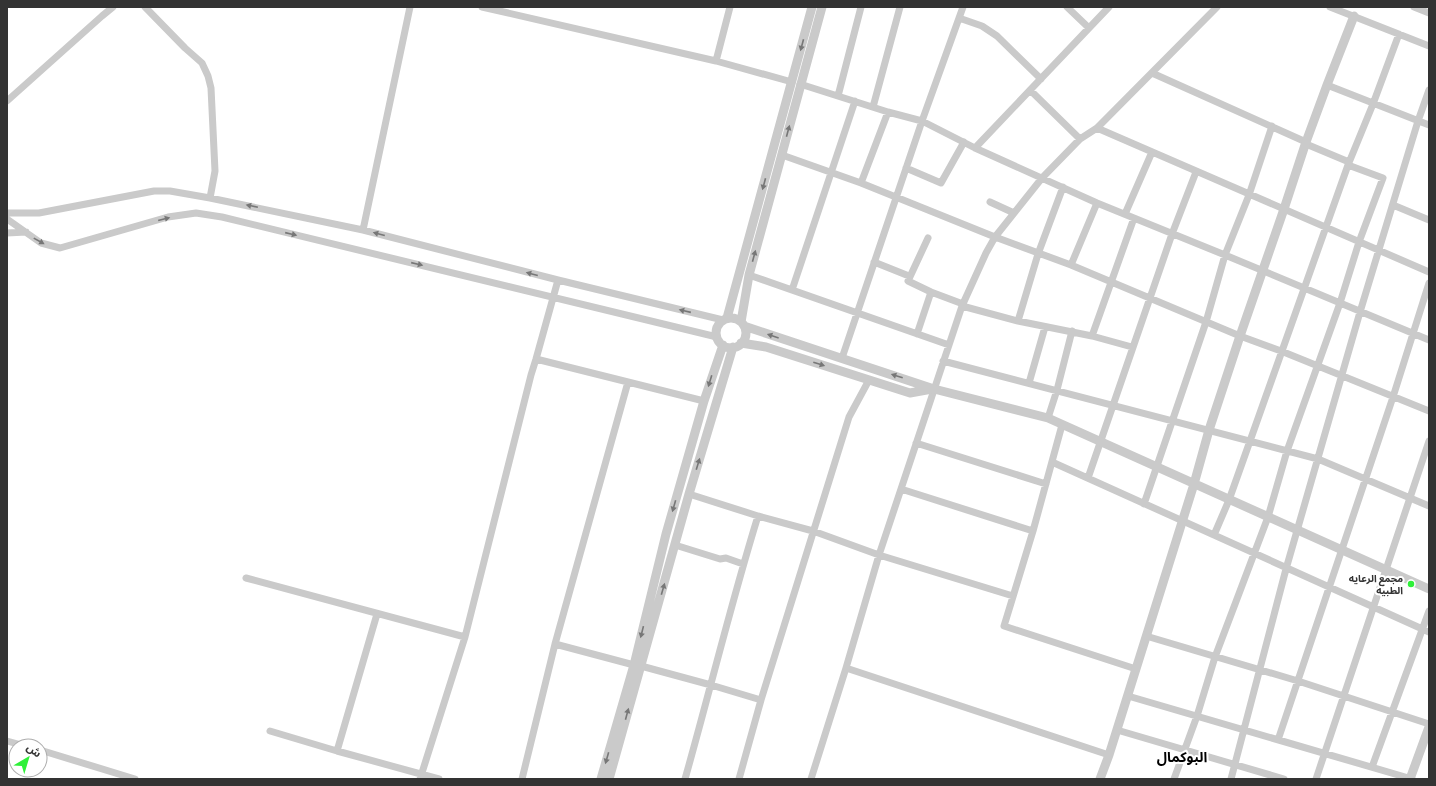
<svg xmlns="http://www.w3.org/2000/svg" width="1436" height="786" viewBox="0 0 1436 786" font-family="Barlow,'Noto Sans Arabic',sans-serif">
<rect width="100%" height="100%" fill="#fff"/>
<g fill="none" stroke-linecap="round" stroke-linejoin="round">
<path stroke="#cacaca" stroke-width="7" d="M145,7L185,48L202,63L208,76L211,88L215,171L210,198
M482,7L716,61L792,82
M1067,7L1089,28
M1330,7L1429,46
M1414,7L1429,13
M959,18L982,26L997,36L1041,79
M716,61L730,7
M1152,73L1306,142
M800,84L888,112L922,121L975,148L1097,203L1225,255L1429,340
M1327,85L1429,125
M1030,90L1080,139
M838,96L861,7
M7,101L102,16L113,7
M873,107L900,7
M1097,128L1429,272
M1306,144L1349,162
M975,148L1109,7
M782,155L861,183L995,237L1071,265L1240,336L1281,351L1429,411
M906,168L941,183L964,142
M861,183L888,112
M990,202L1014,213
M1393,205L1429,220
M7,213H39L154,191H170L210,198L363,230L558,280L723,320
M1125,214L1152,152
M7,219L41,243L60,248L168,217L196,213L222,217L717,337
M363,230L410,7
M7,233L26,232
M928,238L908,281L931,292L963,304
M874,262L909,276
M1071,265L1097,203
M749,275L949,345
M792,290L855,101
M962,306L1018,321L1092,336L1132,347
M1018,321L1038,254L1063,187
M917,334L931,292
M1092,336L1134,218
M842,358L922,121L963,7
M536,359L704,401
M943,361L1318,459L1429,506
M1029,383L1045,327
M1048,418L1057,390L1072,331
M1062,425L1033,531L1004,626L1136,669
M916,443L1046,484
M1052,462L1429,632
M1088,478L1172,234L1196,172
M901,489L1033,531
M689,494L758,516L813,531L879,555L1013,596
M1144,504L1206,322L1225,255L1249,195L1272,126
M1214,535L1229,500L1250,441L1348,165L1373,104L1399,34
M675,545L720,559L726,558L743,564
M246,578L465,637
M1146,636L1298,681L1429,724
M555,644L634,665
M641,666L711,685L761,700
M846,668L1109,755
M1128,696L1412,779
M1117,730L1284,779
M270,731L337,751L439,779
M1278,740L1393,397L1429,283
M7,741L25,746
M40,750L135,779
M337,751L377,614
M1372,767L1429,611
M420,779L465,637L531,375L536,359L558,280
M522,779L555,644L628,382
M685,779C710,691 731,603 758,516
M739,779L761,700L849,417L869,380
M811,779L846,668L879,555L962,306L986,253L995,237L1042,178L1080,139L1097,128L1217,7
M1174,779L1197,716L1215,657L1268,517L1287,451L1340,303L1359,242L1383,178L1348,165
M1231,779L1286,569L1360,312L1418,121L1429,90
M1316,779L1429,441"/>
<path stroke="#cacaca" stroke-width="9" d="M727,318L812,7
M716 333a15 15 0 1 1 30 0a15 15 0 1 1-30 0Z
M741,322L749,275L822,7
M744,326L934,389L1048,418L1429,589
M741,343L766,347L910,393L932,389
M601,779L634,665L666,534L704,401L723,345
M609,779L689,494L733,347
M1100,779L1109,755L1194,484L1209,430L1240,336L1284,209L1306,142L1327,85L1354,16
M1410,779L1429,727"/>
</g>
<defs><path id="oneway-solid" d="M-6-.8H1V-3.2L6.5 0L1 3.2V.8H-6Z"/></defs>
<g fill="#777">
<use href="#oneway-solid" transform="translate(802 45) rotate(105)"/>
<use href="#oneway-solid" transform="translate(788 131) rotate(-75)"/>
<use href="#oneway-solid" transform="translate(764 184) rotate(105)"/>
<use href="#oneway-solid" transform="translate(252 206) rotate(-168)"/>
<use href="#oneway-solid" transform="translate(164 219) rotate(-14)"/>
<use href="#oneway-solid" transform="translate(291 234) rotate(13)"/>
<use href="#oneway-solid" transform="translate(379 234) rotate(-165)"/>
<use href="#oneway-solid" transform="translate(39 241) rotate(29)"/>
<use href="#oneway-solid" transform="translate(754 256) rotate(-75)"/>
<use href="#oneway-solid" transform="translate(417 264) rotate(13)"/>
<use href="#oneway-solid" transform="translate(532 274) rotate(-165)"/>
<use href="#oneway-solid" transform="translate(685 311) rotate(-167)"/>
<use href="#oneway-solid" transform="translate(773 336) rotate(-161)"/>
<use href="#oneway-solid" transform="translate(819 364) rotate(18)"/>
<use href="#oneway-solid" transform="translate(897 376) rotate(-162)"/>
<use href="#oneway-solid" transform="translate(710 381) rotate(107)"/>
<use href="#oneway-solid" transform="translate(698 464) rotate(-73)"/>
<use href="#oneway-solid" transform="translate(674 506) rotate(106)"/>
<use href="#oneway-solid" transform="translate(663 589) rotate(-74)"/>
<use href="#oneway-solid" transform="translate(642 632) rotate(104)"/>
<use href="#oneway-solid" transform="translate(627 714) rotate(-75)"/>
<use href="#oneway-solid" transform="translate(607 758) rotate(106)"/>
</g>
<circle fill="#2ff039" stroke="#fff" stroke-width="1.5" cx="1411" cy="584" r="4"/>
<g text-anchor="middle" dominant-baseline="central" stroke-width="4" stroke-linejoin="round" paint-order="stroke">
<g font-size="10" font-weight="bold" fill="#333" stroke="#fff" text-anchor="end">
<text x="1403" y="578">مجمع الرعايه<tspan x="1403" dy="12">الطبيه</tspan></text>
</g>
<g font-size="14" font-weight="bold" fill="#000" stroke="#fff">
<text x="1182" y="756">البوكمال</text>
</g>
</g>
<rect width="1436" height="786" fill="none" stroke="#333333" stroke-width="16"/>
<g transform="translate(28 758) rotate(38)"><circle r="19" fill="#ffffff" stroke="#adadad"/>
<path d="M0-3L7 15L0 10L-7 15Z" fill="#2ff039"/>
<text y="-6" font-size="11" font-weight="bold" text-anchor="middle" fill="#333333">ش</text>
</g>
</svg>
